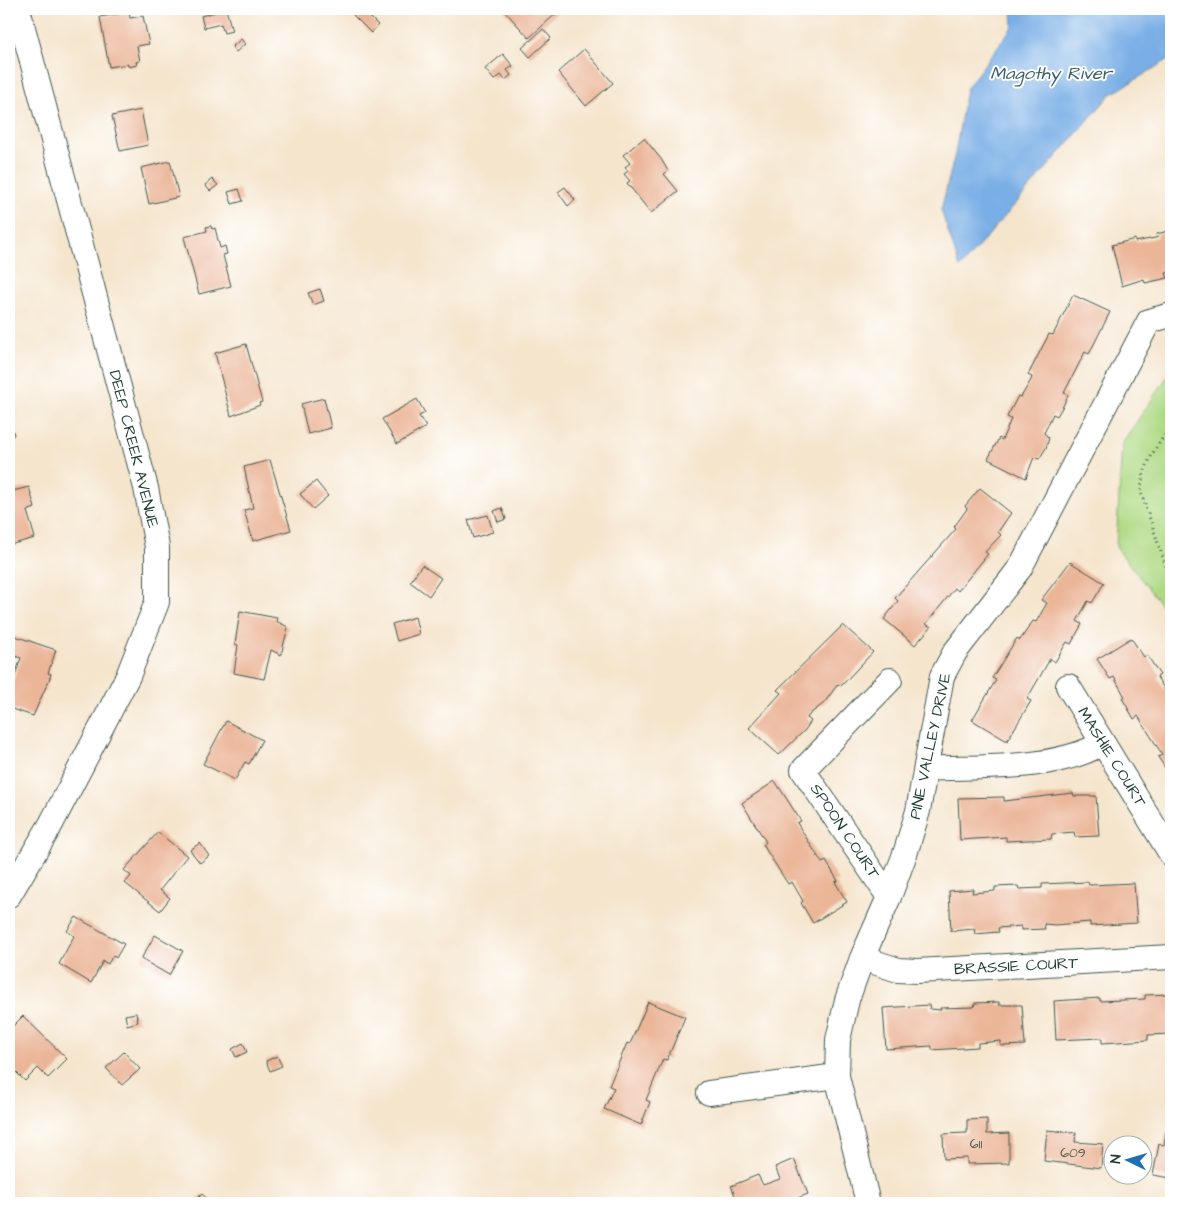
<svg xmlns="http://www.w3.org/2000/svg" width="1180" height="1212" viewBox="0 0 1180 1212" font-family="'Architects Daughter',sans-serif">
<rect width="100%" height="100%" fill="#fff"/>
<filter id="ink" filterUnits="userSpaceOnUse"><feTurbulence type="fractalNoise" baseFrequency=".02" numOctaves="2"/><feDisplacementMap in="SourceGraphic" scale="10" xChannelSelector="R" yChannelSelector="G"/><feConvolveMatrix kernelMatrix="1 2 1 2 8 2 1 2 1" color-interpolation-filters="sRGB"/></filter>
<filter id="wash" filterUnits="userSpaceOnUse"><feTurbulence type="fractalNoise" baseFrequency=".0096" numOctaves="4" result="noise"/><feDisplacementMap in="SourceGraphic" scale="20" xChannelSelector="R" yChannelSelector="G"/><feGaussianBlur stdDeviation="1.12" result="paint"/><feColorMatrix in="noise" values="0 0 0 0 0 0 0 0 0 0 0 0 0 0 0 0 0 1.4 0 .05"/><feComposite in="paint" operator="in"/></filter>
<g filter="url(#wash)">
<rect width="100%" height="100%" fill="#f5e5cd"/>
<path fill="#afda85" stroke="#678c5c" d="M1171,371V617L1116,547L1122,444Z"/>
<path fill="#79aee6" stroke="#4c768d" d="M1012,9H1171V58L1110,95L960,268L941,210L955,154L966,89L1013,26Z"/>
<g id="blocks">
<path fill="#ebb598" d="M226,9L232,31L224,33L221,24L204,28L201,16Z
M358,9H362L378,25L371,33L353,15Z
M503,9H561L529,38Z
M129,12L130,18L143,16L149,44L137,46L140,61L136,62L137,65L129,67L128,64L109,67L100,17Z
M543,29L551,38L530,57L522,48Z
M241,39L245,44L236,52L232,47Z
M584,49L613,83L586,106L558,72Z
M503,54L513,66L507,70L511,75L505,80L501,75L494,80L485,69Z
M141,110L148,145L120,151L112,116Z
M644,138L661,159L668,171L664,174L678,191L651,213L627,183L630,181L624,174L628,171L625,167L630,163L623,155Z
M170,161L179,197L149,204L141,168Z
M212,179L218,185L210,191L205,185Z
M565,187L575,200L568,206L558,192Z
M239,189L243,201L232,204L228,192Z
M211,226L212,229L215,228L220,248L225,246L227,254L223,255L231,286L199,294L184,237L207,231L206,227Z
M1171,230V272L1166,273L1168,278L1145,283L1144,279L1122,286L1112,245L1135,239V242L1155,238L1158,237L1157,234Z
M320,289L324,301L313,305L308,293Z
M1073,295L1110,312L1089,354L1085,352L1064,393L1068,395L1063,406L1057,416L1053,414L1044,433L1049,438L1046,448L1039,459L1034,457L1026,478L988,459L999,438L1002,440L1011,419L1007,417L1018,396L1021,397L1031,380L1032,377L1028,375L1049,334L1053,335Z
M246,344L262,402L259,403L260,405L231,416L215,353Z
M324,398L331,428L308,434L301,404Z
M417,399L425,413L419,416L426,427L397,444L382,419Z
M9,416L14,435L9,437Z
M270,460L291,530L253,541L244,510L253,508L244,467Z
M316,481L328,496L313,509L300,494Z
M29,487L35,508L27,511L35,538L9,545V492Z
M980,488L1011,513L998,532L1001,535L985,552L988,554L958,591L955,588L926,624L931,627L915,645L884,619L898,601L895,598L956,529L954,527L967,509L965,506Z
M502,508L506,519L498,522L494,511Z
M488,515L493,532L473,538L468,520Z
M1070,562L1104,583L1092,603L1088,601L1077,621L1082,624L1071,644L1067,642L1055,662L1050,659L1027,699L1031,701L1007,741L972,720L996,680L992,678L1017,638L1020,640L1033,621L1036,622L1047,603L1041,600Z
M422,565L441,578L429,596L410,582Z
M240,611L277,618L276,621L288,627L281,655L271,650L264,679L234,673L238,645L235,644Z
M415,617L419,634L397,641L392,624Z
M843,625L873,652L841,686L838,684L824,703L810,714L807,718L811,721L805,730L779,755L749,728L781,693L777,690Z
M15,636L56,650L48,673L51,674L49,680L33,716L9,708V693L21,658L9,654Z
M1131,638L1144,657L1147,655L1160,675L1157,677L1168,695H1171V777L1158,757L1162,755L1160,751L1138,716L1134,719L1122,698L1125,697L1114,677L1110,679L1097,659Z
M226,721L262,740L249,764L245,762L235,780L203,764Z
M775,781L801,821L797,823L822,863L826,861L838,881L835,882L847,902L813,923L801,903L803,901L792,882L788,884L763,845L766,842L742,803Z
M1073,793L1074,796H1096L1099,836L1075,837L1074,832L1052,834L1051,839L1006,841V837L960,840L958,798L1004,797V801Z
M158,832L187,856L160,890L170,898L160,911L125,883L131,876L124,870Z
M200,843L209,856L200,863L190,850Z
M1088,882L1089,885L1134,883L1137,923L1090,926V922L1055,925L1044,924L1045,929L1021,930V926L998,928L999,932L975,934L974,929L951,931L949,891L973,889L972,893L995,891V887L1018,886L1019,889L1042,888V884Z
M76,917L124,944L116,958L113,955L108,964L103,961L91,983L59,964L74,936L67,931Z
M155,935L183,951L169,975L141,959Z
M1169,994V997H1171V1034L1148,1035V1040L1102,1043V1038L1056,1040L1054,1001L1100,998V1001L1145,999V995Z
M648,1002L685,1017L667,1060L663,1059L646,1100L650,1102L641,1125L604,1109L614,1088L609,1086L627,1043L630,1044Z
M999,1002V1005H1022L1025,1045L1001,1046V1041L978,1043V1047L932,1050V1046L886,1049L883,1008L929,1005L930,1009L941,1010L940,1008L974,1007L975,1003Z
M136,1013L138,1022L127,1025L125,1015Z
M23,1016L67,1059L48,1078L38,1068L25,1081L9,1065V1030Z
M243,1043L247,1052L236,1057L232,1049Z
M124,1052L140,1069L122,1085L106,1068Z
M277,1056L282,1066L270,1071L266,1061Z
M987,1119V1134L1009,1133V1163L967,1164V1158L944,1159L943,1134L967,1133V1120Z
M1047,1130L1076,1133L1075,1142L1103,1144L1101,1168L1044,1161Z
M1166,1132L1171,1133V1178L1153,1175L1159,1144L1164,1145Z
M794,1159L808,1194L784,1203H738L731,1186L758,1175L763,1185L780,1179L775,1167Z
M202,1194L212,1203H193Z"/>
</g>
</g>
<g filter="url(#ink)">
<use href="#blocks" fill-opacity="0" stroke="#3f564b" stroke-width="1"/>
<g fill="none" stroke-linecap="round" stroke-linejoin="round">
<g stroke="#3f564b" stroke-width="26">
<path id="minor" d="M1068,686L1171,854
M926,769C981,766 1055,771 1103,743
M9,895L50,826L128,676L157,602V547L146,488L18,9
M889,897L803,770L890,680
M862,958L898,970L917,971L1171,957
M709,1093L837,1076
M868,1203L837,1076L838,1040L847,1000L862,958L889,897L906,851L918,811L942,676L955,652L1020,568L1149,321L1171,315"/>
</g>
<path stroke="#3f564b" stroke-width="3" stroke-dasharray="1 4" stroke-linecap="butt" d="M1171,427C1157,445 1141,468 1141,492L1171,582"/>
<use href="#minor" stroke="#fff" stroke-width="24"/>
</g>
</g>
<g text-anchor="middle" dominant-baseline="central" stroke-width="4" stroke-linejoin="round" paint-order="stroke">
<g font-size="14" fill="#525b4d">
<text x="976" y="1144">611</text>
<text x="1073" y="1153">609</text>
</g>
<g font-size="16" fill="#1f3d34" stroke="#fff">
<text transform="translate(134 449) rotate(76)">DEEP CREEK AVENUE</text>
<text transform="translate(930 746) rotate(-78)">PINE VALLEY DRIVE</text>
<text transform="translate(1112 757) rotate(58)">MASHIE COURT</text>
<text transform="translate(845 831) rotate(56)">SPOON COURT</text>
<text transform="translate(1016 966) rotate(-3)">BRASSIE COURT</text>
</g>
<g font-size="18" font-style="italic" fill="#3a5f69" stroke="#fff">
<text x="1051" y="73">Magothy River</text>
</g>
</g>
<rect width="1180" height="1212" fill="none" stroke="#fff" stroke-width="30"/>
<g transform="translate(1128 1160) rotate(275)"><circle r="24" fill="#ffffff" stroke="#a5b1ae"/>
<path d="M0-4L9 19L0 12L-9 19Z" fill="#1f6fb2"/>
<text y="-8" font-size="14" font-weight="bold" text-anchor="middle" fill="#1f3d34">N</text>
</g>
</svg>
